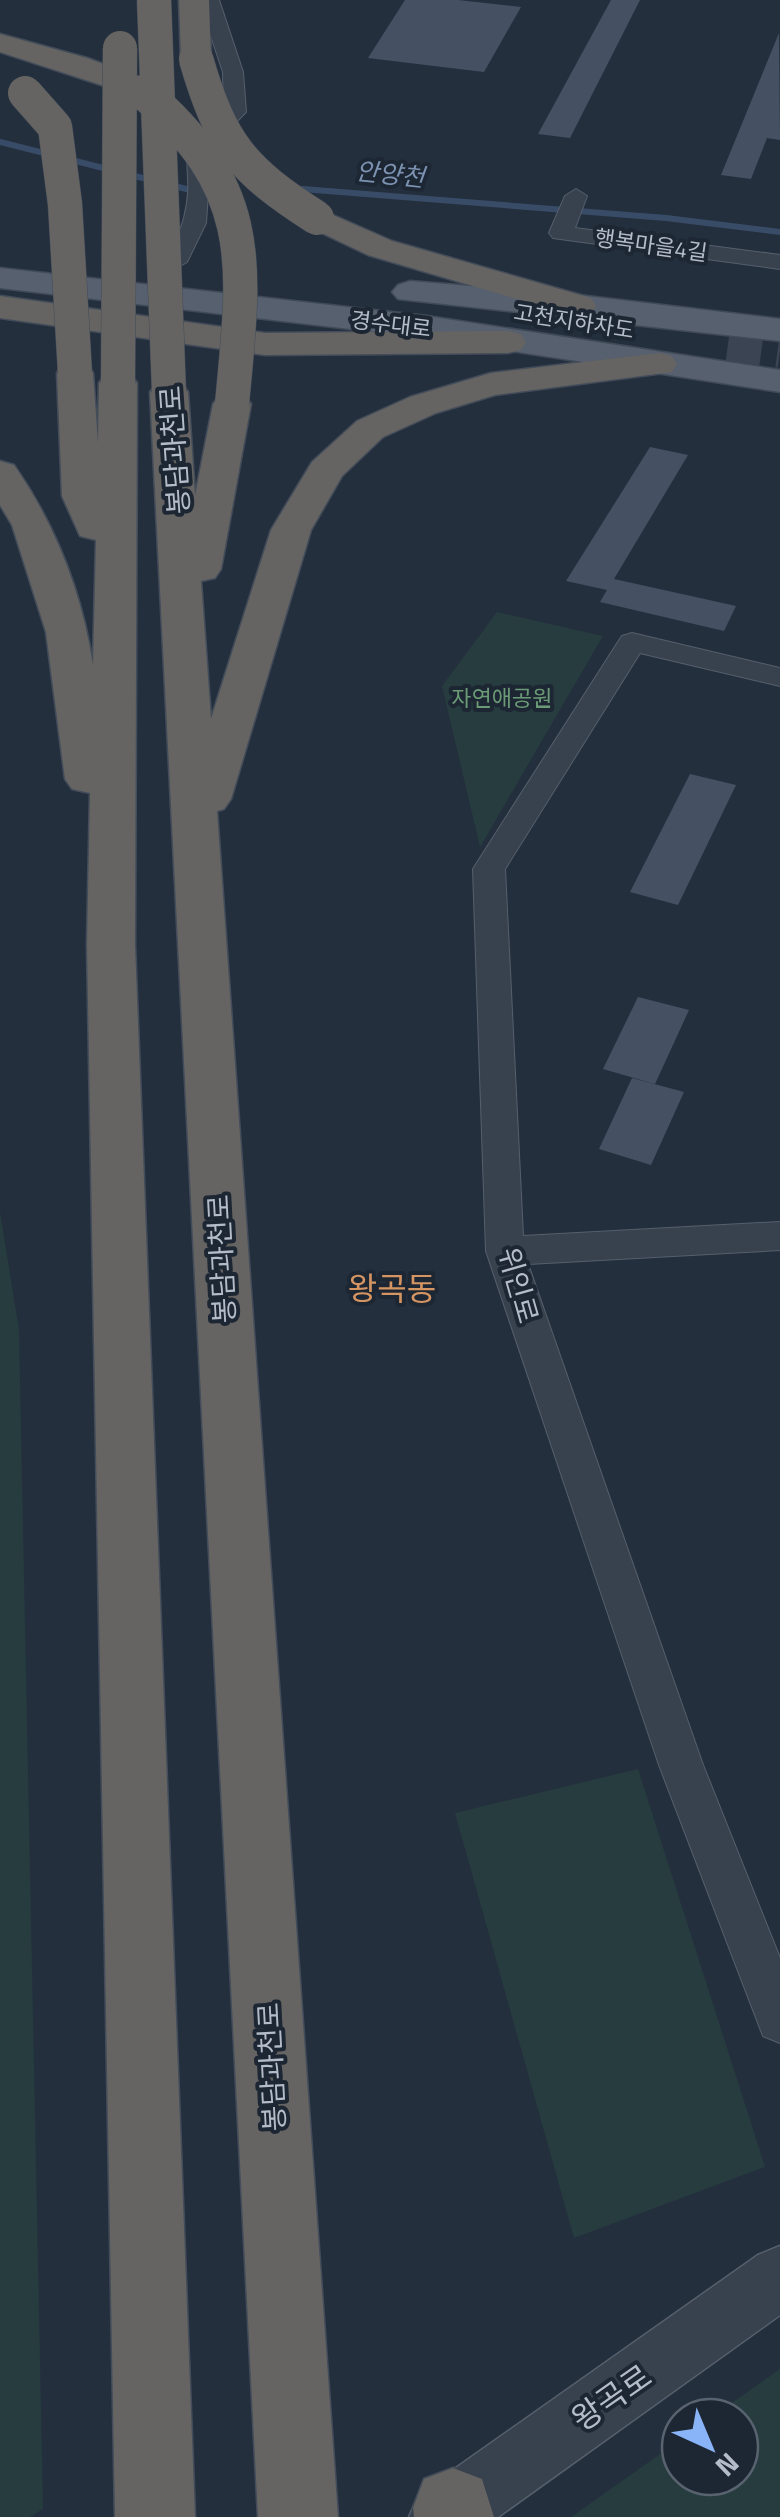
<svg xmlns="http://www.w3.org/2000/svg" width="780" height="2517" viewBox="0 0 780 2517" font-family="'Titillium Web','Noto Sans KR',sans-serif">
<rect width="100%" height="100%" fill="#242f3e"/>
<path fill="#263c3f" d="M497,612L603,636L480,847L442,686Z
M0,1212L19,1330L43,2509L30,2517H0Z
M638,1769L765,2167L574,2238L455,1813Z
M780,2369V2517H571L680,2440V2477H740V2417H712Z"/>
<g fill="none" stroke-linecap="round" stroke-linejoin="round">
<path stroke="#394c67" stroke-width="6" d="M0,142L198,192
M290,188L666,218L780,232"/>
</g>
<path fill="#455162" d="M405,0H458L521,7L484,72L368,58Z
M611,0H640L570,138L538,134Z
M779,33L780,140L767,138L751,179L721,175Z
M650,447L688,455L614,579L736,606L724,631L600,602L607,590L566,581Z
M690,774L736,785L678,905L630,892Z
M638,997L689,1010L655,1084L603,1069Z
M632,1078L684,1092L651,1165L599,1149Z"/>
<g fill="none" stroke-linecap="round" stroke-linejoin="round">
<path stroke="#3a4453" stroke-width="34" stroke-dasharray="34 16" stroke-linecap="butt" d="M728,344L780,351"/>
<g stroke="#565f6c" stroke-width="2">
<path id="minor" d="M199,0H219L243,72L246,112L211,148L206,223L187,262L175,269L163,262C171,248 180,234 184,218C199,159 165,162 224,110L223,72Z
M576,189L587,196L575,228L780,255V269L553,238L549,233L565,196Z
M632,633L780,668V686L640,653L505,869L523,1236L780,1222V1250L528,1264L703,1765L780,1958V2043L763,2036L659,1765L486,1251L473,869L618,642L622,636Z"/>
</g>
<g stroke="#565f6c" stroke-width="3">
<path id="tertiary" d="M780,2246V2315L498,2517H409L419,2494L758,2255Z"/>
</g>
<g stroke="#414a57" stroke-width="3">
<path id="primary" d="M0,268L427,316L780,370V392L427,338L0,288Z
M410,281L578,295L780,319V341L398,299L392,292L398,285Z"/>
</g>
<g stroke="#434c59" stroke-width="3">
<path id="trunk" d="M179,0H209L211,59L207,65H185L181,59Z
M0,34L87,58L149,81L154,88L149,95L138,97L0,52Z
M317,208L392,241L591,298L596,306L591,314L578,317L368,255L305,225L300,218L305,211Z
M0,296L265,333L508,331L521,334L526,342L521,350L508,353L265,355L0,318Z
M659,353L672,356L677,364L672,372L495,395L436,413L383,437L342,476L311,530L231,799L224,809L217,811L338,2517H258L150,392L156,384L169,381L182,384L188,392L195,496L213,404L219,396L232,393L245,396L251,404L221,569L215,578L201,581L211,719L271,530L312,462L357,421L410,397L491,373Z
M75,362L88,365L93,373L98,443L99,383L105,375L118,372L131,375L137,383L135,945L195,2517H115L87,945L90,793L72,789L65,779L46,632L12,525L0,505V461L14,465C55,524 82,593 93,665L96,540L80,536L62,496L57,373L62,365Z
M453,2468L482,2479L494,2517H414L413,2508L424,2479Z"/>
</g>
<use href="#minor" fill="#38414e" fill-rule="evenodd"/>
<use href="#tertiary" fill="#38414e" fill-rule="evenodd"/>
<use href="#primary" fill="#56606e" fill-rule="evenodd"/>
<use href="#trunk" fill="#656462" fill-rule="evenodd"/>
<g stroke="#434c59" stroke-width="35" stroke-linecap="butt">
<path id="trunk-bridge" d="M154,0L169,392
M196,59C221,145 242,170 317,218
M143,92C258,190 245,265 232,404
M25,93L55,127L65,204L75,373
M118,383L120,48"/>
</g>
<use href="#trunk-bridge" stroke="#656462" stroke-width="34"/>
</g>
<g text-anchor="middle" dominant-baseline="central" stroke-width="8" stroke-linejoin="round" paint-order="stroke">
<g font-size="22" fill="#b4bcc9" stroke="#1d2633">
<text transform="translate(651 245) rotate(8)">행복마을4길</text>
<text transform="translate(574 321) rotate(9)">고천지하차도</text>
<text transform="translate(391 324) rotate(7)">경수대로</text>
</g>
<g font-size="22" fill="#6b9a76" stroke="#1d2633">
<text x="502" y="698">자연애공원</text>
</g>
<g font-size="25" font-style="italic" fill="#7c92b1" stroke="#1d2633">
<text transform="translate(390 174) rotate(6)">안양천</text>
</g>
<g font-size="28" fill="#b4bcc9" stroke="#1d2633">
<text transform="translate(174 450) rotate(-94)">봉담과천로</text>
<text transform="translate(221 1259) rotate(-93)">봉담과천로</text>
<text transform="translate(519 1285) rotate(74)">위인로</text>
<text transform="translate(271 2067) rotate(-93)">봉담과천로</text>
</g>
<g font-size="32" fill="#d59563" stroke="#1d2633">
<text x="392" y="1288">왕곡동</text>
</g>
<g font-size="32" fill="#b4bcc9" stroke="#1d2633">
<text transform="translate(611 2397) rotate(-35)">왕곡로</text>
</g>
</g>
<g transform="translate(710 2447) rotate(136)"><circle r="48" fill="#1d2633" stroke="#59626f" stroke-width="2.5"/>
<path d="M0-8L18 38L0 25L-18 38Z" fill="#8ab4f8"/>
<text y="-15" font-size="28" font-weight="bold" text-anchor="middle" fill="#b4bcc9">N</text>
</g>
</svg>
